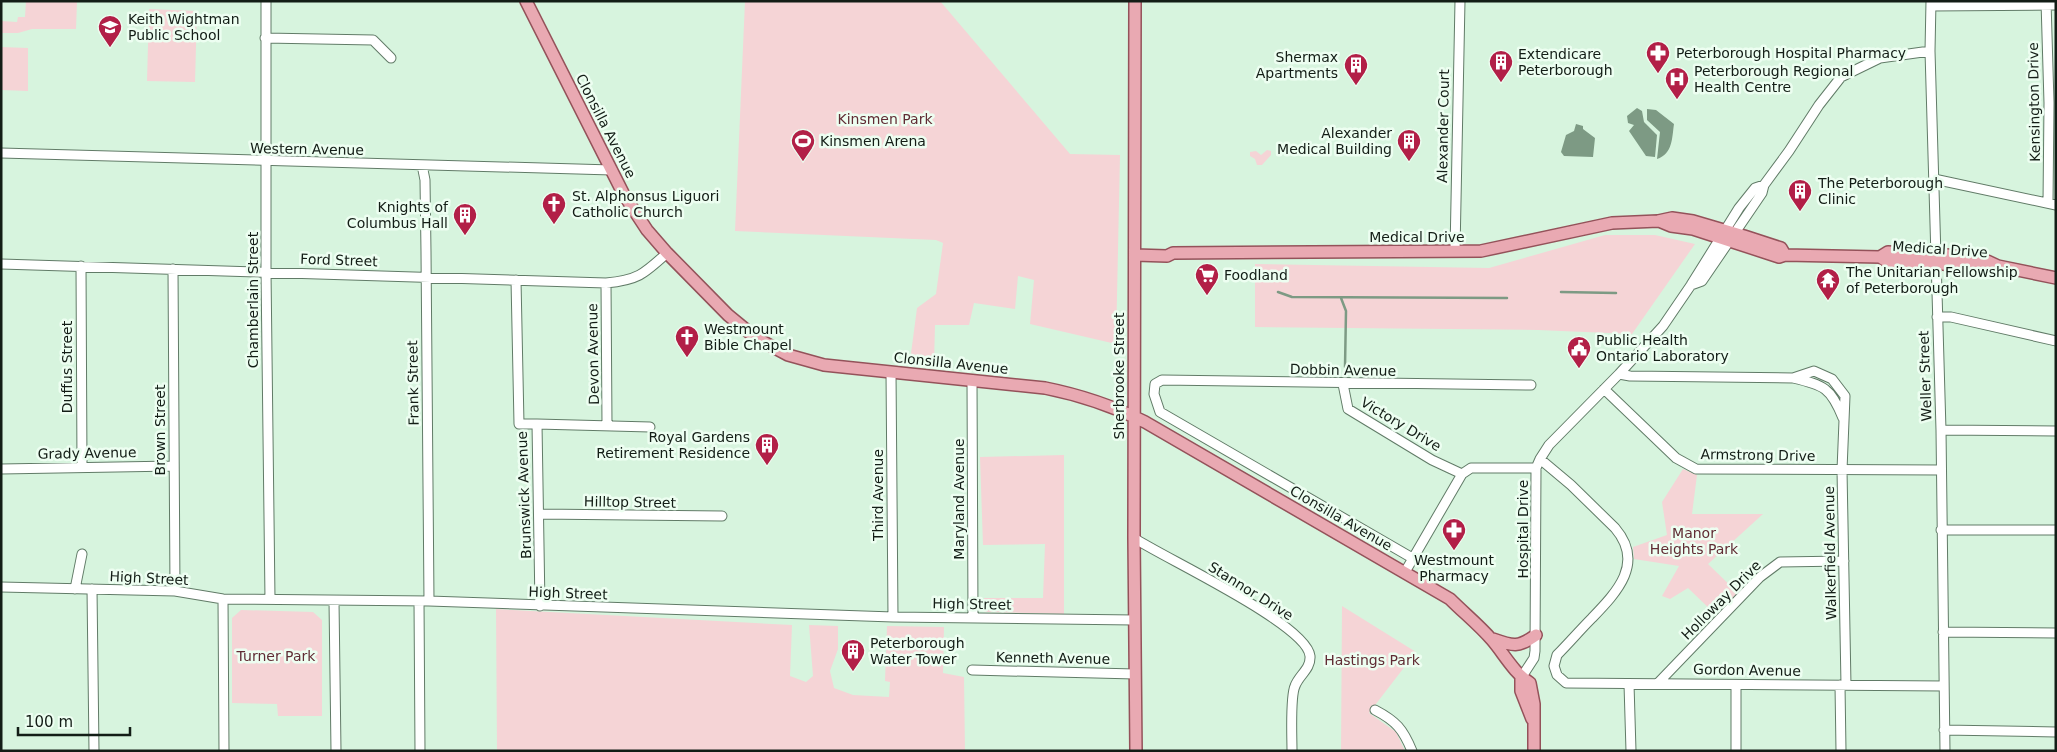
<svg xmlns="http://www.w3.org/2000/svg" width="2057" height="752" viewBox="0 0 2057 752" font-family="'DejaVu Sans',sans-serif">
<rect width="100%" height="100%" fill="#d7f4de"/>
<path fill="#f5d4d6" d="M26,1L77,2L76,29H32L18,33H1V21L17,22L18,17H25Z
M745,1H940L1070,154L1120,155L1116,344L1030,324L1034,280L1018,276L1015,309L974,303L969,325H935L934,364L910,361L917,308L936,294L943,243L936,240L735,231Z
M149,9L197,11L195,82L147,81Z
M1,47L28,48V91L1,90Z
M1267,150L1271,151V155L1262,165H1257L1255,159L1250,156V152L1256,151L1261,155Z
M1605,235H1655L1695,244L1632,334L1538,330L1255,327V264L1489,268Z
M1064,455V614L984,612V598H1043L1045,544L983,545L980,457Z
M1683,469L1697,475L1692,514H1763L1708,564L1738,593L1715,614L1688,588L1670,599L1662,596L1679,566L1634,559L1633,547L1667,535L1662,502Z
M1342,606L1416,652L1369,713L1396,732L1405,751H1341Z
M496,609L792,625L790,676L806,682L813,676L809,625L838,626V649L830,671L834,688L853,695L889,697L890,682L885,681L887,626L944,627L943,673L964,677L965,751H497Z
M241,610L313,612L322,620V716H278L277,704L232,703V618Z"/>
<path fill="#7d9a84" d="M1637,108L1642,111L1644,122L1657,135L1655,157L1646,156L1629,131L1634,125L1628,123L1627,116Z
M1647,109L1656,110L1674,124C1672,137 1673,154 1657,159L1660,132L1647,120Z
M1576,124L1583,126V129L1595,138L1593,157L1564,156L1561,152L1566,135L1574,131Z"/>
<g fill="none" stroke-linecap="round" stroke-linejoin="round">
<path stroke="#7d9a84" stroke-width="2.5" d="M1278,292L1292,297L1507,298
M1561,292L1616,293
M1341,298L1346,311L1345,367"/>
<g stroke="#617b67" stroke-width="11">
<path id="minor" d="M266,1V272L270,599
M1931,1L1930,51L1941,430L1945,751
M2046,1L2049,103L2048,203
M1931,6L2056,5
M265,38L373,40L391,58
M1,153L612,170
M422,165L425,180L426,252L429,601
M1934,179L2056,205
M1455,251L1460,1
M1,264L606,283C638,280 644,274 667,253
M81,266L82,467
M173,269L175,591
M516,280L519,424H537L540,606
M606,283L607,425
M1691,285L1702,281L1762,193L1764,185L1789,151L1819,105L1841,77L1880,58L1930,51
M1937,317H1951L2056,341
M891,372L893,617
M1619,374L1630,376L1793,378C1824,385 1831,388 1843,418
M1793,378L1814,371L1832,379L1845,396L1842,470L1846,685
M972,380L973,617
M1343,384L1348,409L1432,460L1462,474
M1604,389L1676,458L1696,469L1941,470
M537,424L650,427
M1941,430L2056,431
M1540,459L1571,485L1615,528C1645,563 1617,592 1592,618C1580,630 1569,643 1557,655L1554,666L1557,675L1566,683L1944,686
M1,469L174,466
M539,514L722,516
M1941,530H2056
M1134,538C1164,558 1307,624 1310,656C1311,669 1299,675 1295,686C1290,697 1292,736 1292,751
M1414,559L1160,412L1154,394L1155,384L1162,380L1531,385
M1405,572L1462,474L1471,468H1536
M1,587L175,591L223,599L429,601L893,617L1134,620
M75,589L82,554
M92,589L94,751
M223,599L224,751
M334,601L336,751
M419,601L420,751
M1943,632L2056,633
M972,670L1135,674
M1521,678L1534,658L1535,651L1536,468L1540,459L1549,445L1619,374L1663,326L1691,285L1739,208L1755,188L1764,185
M1658,683L1760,577L1780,562L1844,561
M1629,684L1631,751
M1736,685V751
M1840,685L1841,751
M1375,710C1396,721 1403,729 1412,751
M1944,730L2056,732"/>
</g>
<g stroke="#94525a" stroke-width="14">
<path id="major" d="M526,1L624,195L647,230L667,253L728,315L756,338L788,355L824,365L1045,388C1080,395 1113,406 1145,422L1450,599C1464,613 1479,625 1492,640C1504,654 1514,673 1530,683L1534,704V751
M1135,1L1134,538L1136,751
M1659,221L1671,226L1693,229L1779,257L1785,255L1880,257L1888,252L1947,255L1985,260L1998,266L2056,278
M1135,255L1167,256L1173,253L1481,251L1612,223L1658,221L1672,218L1693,221L1744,236L1781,248L1785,255
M1880,257L1888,262L1935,263L1984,269L1998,266
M1493,639C1513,646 1518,648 1536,635
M1521,678V691L1532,719"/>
</g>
<use href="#minor" stroke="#fff" stroke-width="9"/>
<use href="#major" stroke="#e9a9b2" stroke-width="11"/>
</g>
<defs>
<g id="school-pin" transform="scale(1.25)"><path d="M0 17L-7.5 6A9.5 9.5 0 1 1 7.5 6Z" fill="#b21f47" stroke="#edfef1"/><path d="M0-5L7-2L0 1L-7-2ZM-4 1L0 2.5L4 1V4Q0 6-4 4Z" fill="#fff"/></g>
<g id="pharmacy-pin" transform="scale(1.25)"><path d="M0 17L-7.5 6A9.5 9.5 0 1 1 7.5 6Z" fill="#b21f47" stroke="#edfef1"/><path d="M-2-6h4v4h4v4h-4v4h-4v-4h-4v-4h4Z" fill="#fff"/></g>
<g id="building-pin" transform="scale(1.25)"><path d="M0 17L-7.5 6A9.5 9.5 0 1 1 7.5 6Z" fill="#b21f47" stroke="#edfef1"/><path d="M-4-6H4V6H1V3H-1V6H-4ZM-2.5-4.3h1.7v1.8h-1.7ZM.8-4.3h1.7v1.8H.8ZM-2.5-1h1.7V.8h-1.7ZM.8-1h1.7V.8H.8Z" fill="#fff"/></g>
<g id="hospital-pin" transform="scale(1.25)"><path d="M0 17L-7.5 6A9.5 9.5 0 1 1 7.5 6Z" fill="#b21f47" stroke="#edfef1"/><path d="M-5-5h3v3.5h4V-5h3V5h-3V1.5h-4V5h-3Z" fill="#fff"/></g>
<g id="stadium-pin" transform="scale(1.25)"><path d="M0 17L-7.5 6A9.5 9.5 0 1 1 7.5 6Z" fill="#b21f47" stroke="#edfef1"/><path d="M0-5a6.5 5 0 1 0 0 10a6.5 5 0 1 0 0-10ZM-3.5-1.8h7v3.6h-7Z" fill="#fff"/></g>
<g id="church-pin" transform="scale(1.25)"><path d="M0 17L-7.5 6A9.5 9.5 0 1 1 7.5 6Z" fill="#b21f47" stroke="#edfef1"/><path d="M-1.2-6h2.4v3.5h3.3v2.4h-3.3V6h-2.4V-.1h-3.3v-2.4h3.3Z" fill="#fff"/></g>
<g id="supermarket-pin" transform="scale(1.25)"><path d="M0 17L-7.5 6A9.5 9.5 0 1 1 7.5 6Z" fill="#b21f47" stroke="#edfef1"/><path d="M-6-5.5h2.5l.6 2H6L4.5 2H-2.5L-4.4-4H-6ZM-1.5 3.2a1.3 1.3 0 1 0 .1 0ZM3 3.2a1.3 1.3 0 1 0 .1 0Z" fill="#fff"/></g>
<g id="temple-pin" transform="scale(1.25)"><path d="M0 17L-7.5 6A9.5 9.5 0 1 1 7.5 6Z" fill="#b21f47" stroke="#edfef1"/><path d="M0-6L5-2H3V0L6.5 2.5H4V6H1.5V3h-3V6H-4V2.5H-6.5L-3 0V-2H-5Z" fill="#fff"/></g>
<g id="civic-pin" transform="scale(1.25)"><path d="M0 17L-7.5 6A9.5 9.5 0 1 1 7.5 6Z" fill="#b21f47" stroke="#edfef1"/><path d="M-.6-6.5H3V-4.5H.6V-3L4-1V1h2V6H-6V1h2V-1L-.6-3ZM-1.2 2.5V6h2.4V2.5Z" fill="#fff"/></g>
</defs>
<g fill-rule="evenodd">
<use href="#school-pin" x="110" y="27"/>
<use href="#pharmacy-pin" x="1658" y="53"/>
<use href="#building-pin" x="1501" y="62"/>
<use href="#building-pin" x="1356" y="65"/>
<use href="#hospital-pin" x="1677" y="79"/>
<use href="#stadium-pin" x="803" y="141"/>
<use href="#building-pin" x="1409" y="141"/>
<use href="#building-pin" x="1800" y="191"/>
<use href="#church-pin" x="554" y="204"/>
<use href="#building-pin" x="465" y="215"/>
<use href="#supermarket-pin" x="1207" y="275"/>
<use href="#temple-pin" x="1828" y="280"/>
<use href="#church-pin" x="687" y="337"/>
<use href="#civic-pin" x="1579" y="348"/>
<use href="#building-pin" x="767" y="445"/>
<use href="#pharmacy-pin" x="1454" y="530"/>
<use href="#building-pin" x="853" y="651"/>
</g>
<g text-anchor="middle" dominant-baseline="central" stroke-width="5" stroke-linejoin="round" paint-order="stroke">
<g font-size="14" fill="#131d16" stroke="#edfef1" text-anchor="start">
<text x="128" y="19">Keith Wightman<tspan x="128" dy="16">Public School</tspan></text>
<text x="1676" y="53">Peterborough Hospital Pharmacy</text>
<text x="1518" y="54">Extendicare<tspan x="1518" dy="16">Peterborough</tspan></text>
<text x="1338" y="57" text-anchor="end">Shermax<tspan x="1338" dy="16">Apartments</tspan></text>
<text x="1694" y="71">Peterborough Regional<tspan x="1694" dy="16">Health Centre</tspan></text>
<text x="1392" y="133" text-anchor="end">Alexander<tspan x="1392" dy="16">Medical Building</tspan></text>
<text x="820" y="141">Kinsmen Arena</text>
<text x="1818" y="183">The Peterborough<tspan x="1818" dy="16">Clinic</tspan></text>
<text x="572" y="196">St. Alphonsus Liguori<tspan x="572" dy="16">Catholic Church</tspan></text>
<text x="448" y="207" text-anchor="end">Knights of<tspan x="448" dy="16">Columbus Hall</tspan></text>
<text x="1846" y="272">The Unitarian Fellowship<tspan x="1846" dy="16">of Peterborough</tspan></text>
<text x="1224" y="275">Foodland</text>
<text x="704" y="329">Westmount<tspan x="704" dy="16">Bible Chapel</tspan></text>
<text x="1596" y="340">Public Health<tspan x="1596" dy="16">Ontario Laboratory</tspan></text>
<text x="750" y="437" text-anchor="end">Royal Gardens<tspan x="750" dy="16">Retirement Residence</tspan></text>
<text x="1454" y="560" text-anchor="middle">Westmount<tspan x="1454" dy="16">Pharmacy</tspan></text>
<text x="870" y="643">Peterborough<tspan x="870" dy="16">Water Tower</tspan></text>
</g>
<g font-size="14" fill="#131d16" stroke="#edfef1">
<text transform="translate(2034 102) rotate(-91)">Kensington Drive</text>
<text transform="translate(606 126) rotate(63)">Clonsilla Avenue</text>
<text transform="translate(1443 126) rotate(-89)">Alexander Court</text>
<text transform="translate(307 149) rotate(1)">Western Avenue</text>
<text x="1417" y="237">Medical Drive</text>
<text transform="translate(1940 249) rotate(4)">Medical Drive</text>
<text transform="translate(339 260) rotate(2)">Ford Street</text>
<text transform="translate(253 300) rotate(-90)">Chamberlain Street</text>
<text transform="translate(593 354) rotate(-91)">Devon Avenue</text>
<text transform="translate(951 363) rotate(6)">Clonsilla Avenue</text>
<text transform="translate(67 367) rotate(-90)">Duffus Street</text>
<text transform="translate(1343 370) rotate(1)">Dobbin Avenue</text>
<text transform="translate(1119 376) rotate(-90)">Sherbrooke Street</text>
<text transform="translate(1925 376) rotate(-92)">Weller Street</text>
<text transform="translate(413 383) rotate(-91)">Frank Street</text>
<text transform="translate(1401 424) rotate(31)">Victory Drive</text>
<text transform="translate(160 430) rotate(-90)">Brown Street</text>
<text transform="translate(87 453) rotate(-1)">Grady Avenue</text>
<text transform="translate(1758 455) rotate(1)">Armstrong Drive</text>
<text transform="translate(524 495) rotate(-92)">Brunswick Avenue</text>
<text transform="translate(878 495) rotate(-90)">Third Avenue</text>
<text transform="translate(959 499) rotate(-90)">Maryland Avenue</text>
<text transform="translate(630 502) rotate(1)">Hilltop Street</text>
<text transform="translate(1341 518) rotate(30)">Clonsilla Avenue</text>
<text transform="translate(1523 529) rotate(-90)">Hospital Drive</text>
<text transform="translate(1830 553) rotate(-91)">Walkerfield Avenue</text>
<text transform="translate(149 578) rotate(3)">High Street</text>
<text transform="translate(1251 591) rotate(32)">Stannor Drive</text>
<text transform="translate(568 593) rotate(2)">High Street</text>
<text transform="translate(1721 600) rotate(-45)">Holloway Drive</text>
<text transform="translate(972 604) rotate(1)">High Street</text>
<text transform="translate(1053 658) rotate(1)">Kenneth Avenue</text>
<text transform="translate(1747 670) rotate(1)">Gordon Avenue</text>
</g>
<g font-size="14" fill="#602c34" stroke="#edfef1">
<text x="885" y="119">Kinsmen Park</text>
<text x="1694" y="533">Manor<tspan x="1694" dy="16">Heights Park</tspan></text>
<text x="276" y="656">Turner Park</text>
<text x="1372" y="660">Hastings Park</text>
</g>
</g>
<rect width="2057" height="752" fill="none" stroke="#131d16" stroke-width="5"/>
<path d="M18 727v8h112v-8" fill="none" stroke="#131d16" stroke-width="2.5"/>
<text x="25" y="727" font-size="15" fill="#131d16" stroke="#edfef1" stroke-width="4" paint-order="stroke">100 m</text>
</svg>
